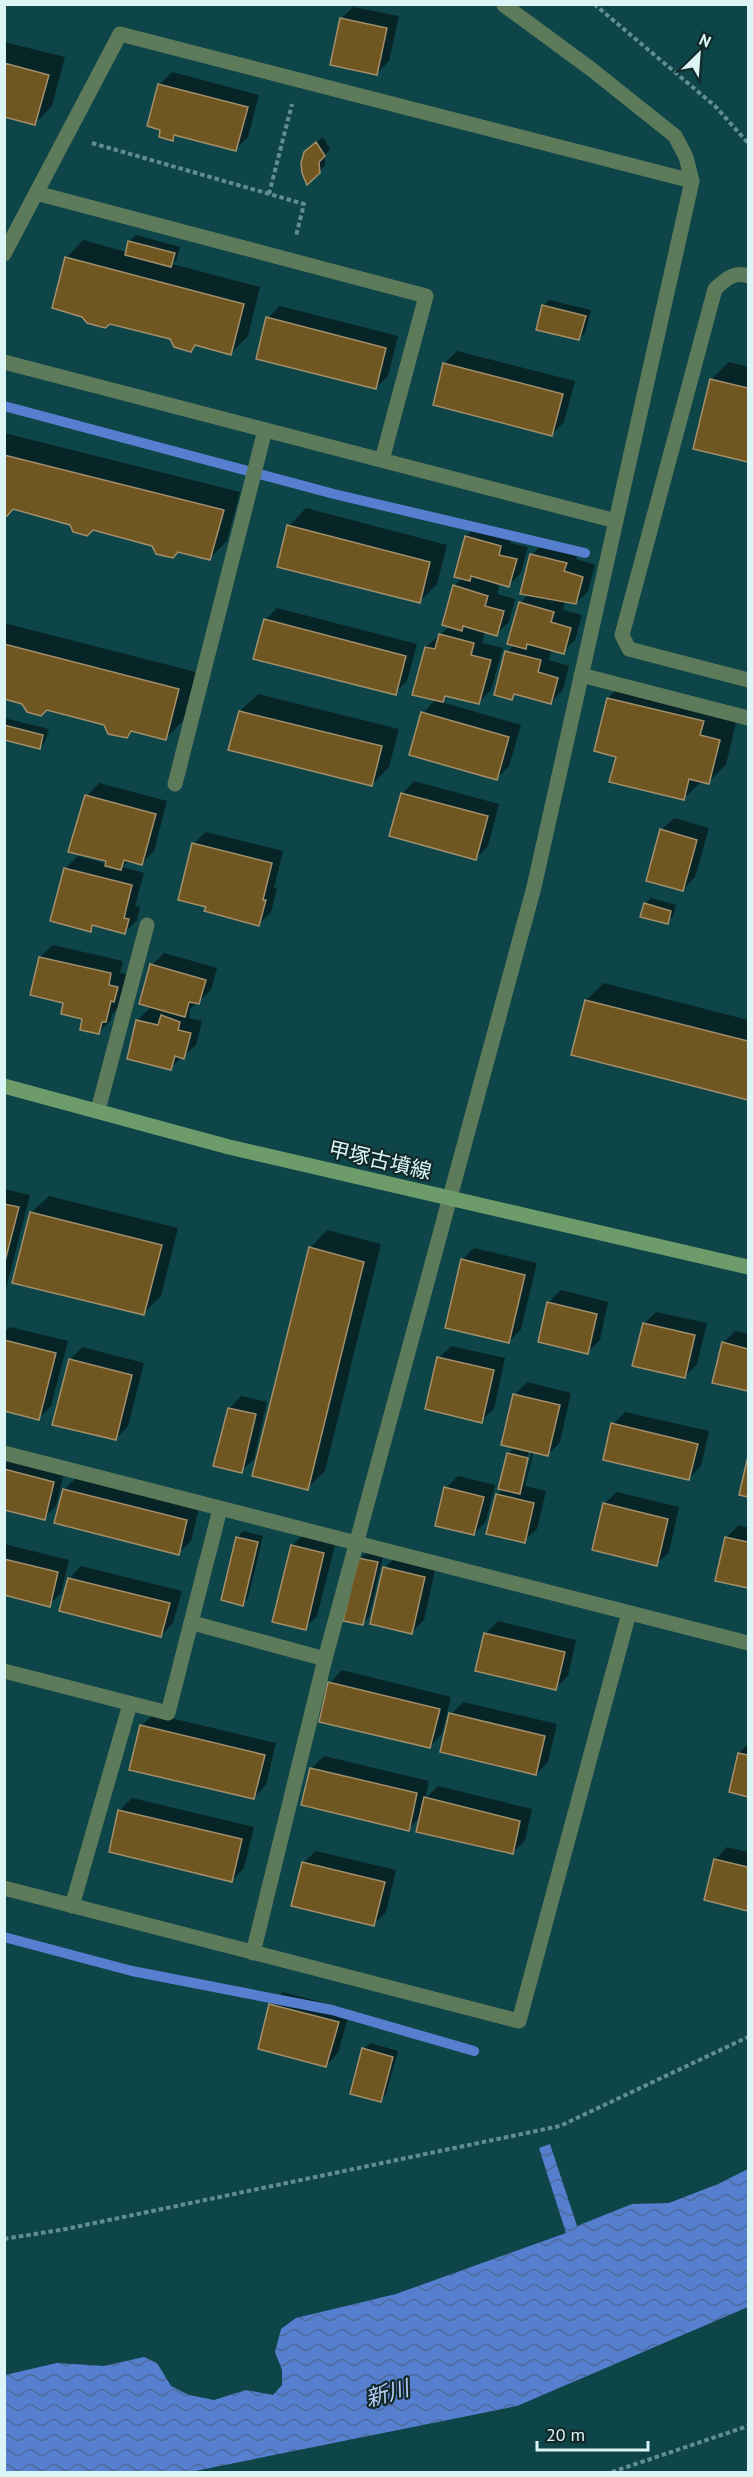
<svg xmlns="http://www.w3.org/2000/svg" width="753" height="2477" viewBox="0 0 753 2477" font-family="'PT Sans','Noto Sans JP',sans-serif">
<defs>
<pattern id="water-waves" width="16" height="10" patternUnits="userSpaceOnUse" patternTransform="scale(1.5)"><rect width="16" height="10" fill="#577fd0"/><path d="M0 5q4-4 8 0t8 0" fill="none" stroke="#4f6a9a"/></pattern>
</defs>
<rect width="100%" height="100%" fill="#0e4549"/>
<path fill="url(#water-waves)" d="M550,2144L577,2226L632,2204L669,2203L718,2184L748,2169V2307L517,2406L190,2472H5V2375L57,2363L104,2366L144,2357L157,2363L171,2386L189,2395L214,2400L246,2390L273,2395L282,2385V2370L275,2352L281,2329L296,2318L396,2294L566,2233L539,2148Z"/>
<path fill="#0007" fill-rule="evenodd" d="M353,7L399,16L389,61L377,73L341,19Z
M4,42L65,57L52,106L35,123L4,116Z
M172,72L259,95L248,137L236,149L178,134L172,140L159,85Z
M323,137L330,149L325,155V166L307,183L312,146Z
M136,235L180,247L177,259L172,264L260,287L248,336L230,354L196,344L190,350L170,338L66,258L83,240L126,252L130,241Z
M549,300L591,310L585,333L579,339L543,306Z
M280,306L398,336L388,376L376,388L268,318Z
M457,351L575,381L564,422L552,434L445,363Z
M729,362L748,367V461L695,448L711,380Z
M4,433L240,492L227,541L210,558L13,508L4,514Z
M306,508L447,545L437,584L420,601L289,526Z
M479,524L513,534L510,543L528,547L521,573L509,585L500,583L497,594L515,599L509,622L496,634L485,631L482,643L503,648L491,690L479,702L448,695L441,702L521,725L509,766L497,778L423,713L436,699L426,647L450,626L454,586L462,578L466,536Z
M544,542L578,551L576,559L595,565L588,591L576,603L565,601L563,610L582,615L575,640L563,652L552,649L549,660L569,666L563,690L551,702L517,693L512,699L507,652L515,644L520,603L529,594L532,555Z
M277,608L417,644L407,681L395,693L265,620Z
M4,623L196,672L183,721L166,738L133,730L127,736L105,723L4,698Z
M625,681L736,722L726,765L708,782L702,781L683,799L618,756L608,698Z
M258,694L399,729L389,767L372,785L240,711Z
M4,718L49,729L45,742L39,748L4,739Z
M414,781L499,804L488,846L476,858L402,794Z
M99,783L167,801L154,851L142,863L130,860L122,867L144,873L135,906L140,907L137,920L125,932L96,925L90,930L66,868L78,856L107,864L108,860L87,796Z
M674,818L709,828L695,877L683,890L661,830Z
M206,832L283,851L274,888H277L271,912L259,924L208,906L193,844Z
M651,898L676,905L673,916L667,922L645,904Z
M53,945L123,961L120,973L129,975L118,1008L112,1014L111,1020L99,1032L65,1002L31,994L40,957Z
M164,953L217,968L211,990L190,1009L189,1018L202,1021L196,1045L170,1068L129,1058L138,1020L152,1006V965Z
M604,983L748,1020V1098L573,1054L586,1000Z
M4,1189L30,1195L4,1297Z
M49,1196L178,1228L161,1296L144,1313L31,1213Z
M327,1230L381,1244L325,1471L307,1488L310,1248Z
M474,1248L537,1263L521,1329L509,1342L462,1260Z
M561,1290L608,1302L600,1340L587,1352L549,1302Z
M656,1312L707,1323L697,1364L685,1376L644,1324Z
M10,1327L68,1341L51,1406L39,1418L4,1410V1332Z
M735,1331L748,1334V1389L714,1381L723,1343Z
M451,1346L505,1358L494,1409L481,1421L439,1358Z
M82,1347L144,1363L128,1426L116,1439L70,1360Z
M527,1382L571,1393L560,1442L548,1454L534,1451L525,1486L546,1491L537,1529L524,1541L497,1495L503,1489L508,1454L515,1447V1395ZM529,1450L532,1451L523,1485H520Z
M241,1396L267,1402L254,1459L241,1471L229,1409Z
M625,1412L709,1431L701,1466L689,1478L613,1424Z
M4,1454L65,1469L56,1506L44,1518L4,1508Z
M458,1476L495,1485L486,1521L474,1534L446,1488Z
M76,1478L199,1508L191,1541L178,1553L64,1490Z
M617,1492L679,1507L669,1552L656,1564L604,1504Z
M739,1525L748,1528V1587L717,1579L727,1537Z
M243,1531L263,1536L248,1598L242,1604L237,1538Z
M305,1533L336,1541L317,1616L305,1628L292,1546Z
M4,1544L69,1560L61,1593L49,1605L4,1594Z
M366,1553L383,1557L369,1617L363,1623L359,1559Z
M397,1555L436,1565L424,1620L411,1633L385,1568Z
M81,1566L182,1591L173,1623L161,1636L69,1579Z
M498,1621L576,1640L568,1676L555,1688L485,1634Z
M342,1670L451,1697L442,1734L430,1747L330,1683Z
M463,1702L557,1724L548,1762L536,1774L451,1714Z
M154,1714L276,1743L266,1785L254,1798L141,1726Z
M748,1744V1795L730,1791L739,1753Z
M324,1756L429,1781L425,1799L438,1786L532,1809L525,1841L512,1853L421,1816L408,1829L311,1769Z
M132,1798L254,1827L244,1868L232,1880L120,1810Z
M727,1847L748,1852V1910L706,1899L715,1860Z
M316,1851L396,1870L386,1912L374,1924L303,1863Z
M283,1992L350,2010L338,2053L326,2066L271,2005Z
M370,2043L398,2051L386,2094L380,2100L364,2049Z"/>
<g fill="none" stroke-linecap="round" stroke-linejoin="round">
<path stroke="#577fd0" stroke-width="10" d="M4,406L334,494L585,553
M4,1937L132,1971L332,2010L474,2051"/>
</g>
<path fill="#705620" stroke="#a28f6c" stroke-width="1.5" d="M340,18L387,28L377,75L330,65Z
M4,63L49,75L35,125L4,117Z
M158,84L248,107L236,151L174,135L173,141L159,137L160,130L147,126Z
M316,142L325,156L319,162L320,173L307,185L302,173L301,163L304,152Z
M128,241L175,253L171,267L125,255Z
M65,257L244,304L231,355L195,345L191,352L174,347L170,339L110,324L105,328L87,323L82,317L52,308Z
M542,305L586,316L579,340L536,330Z
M266,317L386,348L376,389L256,359Z
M443,363L563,394L552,436L433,405Z
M710,379L748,388V462L693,449Z
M4,455L224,510L210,560L178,552L173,558L156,554L152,546L93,530L87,536L73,532L70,525L13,509L7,516L4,515Z
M287,525L430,562L420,603L277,567Z
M465,536L501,546L499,555L517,559L509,587L471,576L470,581L454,577Z
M530,554L567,563L564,571L583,577L576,604L520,594Z
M453,585L488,596L485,606L504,611L497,636L463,626L462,631L442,625Z
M519,602L554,612L551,622L571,628L564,654L527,644L526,649L507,644Z
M264,619L406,656L396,695L253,659Z
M439,634L474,643L471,655L491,660L479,704L445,696L443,702L412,695L425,647L435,649Z
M4,644L179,689L166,740L131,731L127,738L108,734L104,725L47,710L41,716L27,712L22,704L4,699Z
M505,651L541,660L538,672L558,678L551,704L514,694L512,700L494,695Z
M607,698L704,721L700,735L720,740L709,784L689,779L684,800L609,782L616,757L594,751Z
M239,711L382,746L372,786L228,750Z
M421,712L509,737L497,780L409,755Z
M4,725L43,735L40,749L4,740Z
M401,793L488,816L476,860L389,836Z
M85,795L156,814L142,865L124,860L121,870L105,866L106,861L68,852Z
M660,829L697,840L683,891L646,881Z
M192,843L272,863L263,900H266L259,926L204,911L206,907L178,900Z
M64,868L132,885L124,918L129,919L125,934L92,925L91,932L50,921Z
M644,903L671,911L668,924L640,917Z
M39,957L111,973L109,985L118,987L114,1002L111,1001L106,1022H102L99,1034L80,1030L82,1019L61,1014L63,1003L30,995Z
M150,964L206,980L199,1004L189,1002L185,1017L139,1004Z
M585,1000L748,1041V1100L571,1055Z
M161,1015L180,1022L178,1030L191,1033L184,1059L175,1056L171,1070L127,1059L136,1020L158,1025Z
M4,1204L19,1207L4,1265Z
M30,1212L162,1245L144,1315L12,1283Z
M309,1247L364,1262L308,1490L252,1476Z
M461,1259L525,1275L509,1343L445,1328Z
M547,1302L597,1314L588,1354L538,1342Z
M643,1323L695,1335L685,1378L632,1366Z
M4,1340L56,1353L39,1420L4,1411Z
M722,1342L748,1349V1391L712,1383Z
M437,1357L494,1370L482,1423L425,1409Z
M69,1359L132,1375L116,1440L52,1425Z
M513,1394L560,1405L548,1456L501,1445Z
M228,1408L256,1414L242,1473L213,1466Z
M611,1423L698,1444L689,1480L603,1460Z
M507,1453L528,1458L520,1494L498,1489Z
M748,1456V1497L739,1495Z
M4,1469L54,1482L45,1520L4,1510Z
M444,1487L484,1497L474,1535L435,1526Z
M63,1489L187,1520L179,1555L54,1523Z
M496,1494L534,1503L525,1543L486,1534Z
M603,1503L668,1519L657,1566L592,1550Z
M236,1537L258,1542L243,1606L221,1600Z
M725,1537L748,1542V1588L715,1581Z
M291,1545L324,1553L306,1630L272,1622Z
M358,1558L378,1562L363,1625L343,1621Z
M4,1559L58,1572L50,1607L4,1595Z
M383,1567L425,1577L412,1634L370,1624Z
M68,1578L170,1603L161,1637L59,1611Z
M484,1633L565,1652L556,1690L475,1671Z
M328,1682L440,1709L430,1748L319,1722Z
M449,1713L545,1736L536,1775L440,1752Z
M140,1725L265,1755L254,1799L129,1770Z
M738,1753L748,1755V1797L729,1792Z
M310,1768L417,1793L409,1831L301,1805Z
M424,1797L520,1821L513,1854L416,1832Z
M118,1810L242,1839L232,1882L109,1852Z
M714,1859L748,1867V1911L704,1900Z
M302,1862L385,1882L374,1926L291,1906Z
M269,2004L339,2022L326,2067L258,2049Z
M362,2048L393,2057L381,2102L350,2094Z"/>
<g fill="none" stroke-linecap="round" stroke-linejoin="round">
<path stroke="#628e91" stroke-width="4" stroke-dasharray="4.5 3" stroke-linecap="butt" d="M594,4L715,106L748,143
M92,143L304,204L296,236
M269,194L292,104
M4,2239L66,2229L560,2126L748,2037
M612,2472L748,2426"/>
<path stroke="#5d7a5b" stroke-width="15" d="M748,276C734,271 725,280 715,289L622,635L629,649L748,680"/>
<path stroke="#5d7a5b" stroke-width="15" d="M504,5L591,69L675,136L686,157L692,181
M36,193L426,296L382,460
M4,254L120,34L692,181L534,887L325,1659L253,1953
M4,362L616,521
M581,675L748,718
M175,784L265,430
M98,1110L147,925
M4,1453L748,1643
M193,1623L325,1659
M4,1671L168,1713L220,1509
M4,1888L519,2021L629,1613
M72,1906L130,1704"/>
<path stroke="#6d9c6a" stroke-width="15" d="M4,1086L229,1147L748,1267"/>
</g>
<g text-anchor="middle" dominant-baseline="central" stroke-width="4.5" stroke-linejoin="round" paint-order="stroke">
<g font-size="21" fill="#dbf5f7" stroke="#122829">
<text transform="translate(380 1160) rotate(13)">甲塚古墳線</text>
</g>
<g font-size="22" font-style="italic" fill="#b7cef8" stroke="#122829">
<text transform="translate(387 2393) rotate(-16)">新川</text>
</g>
</g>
<rect width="753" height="2477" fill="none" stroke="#dbf5f7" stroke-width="12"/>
<g transform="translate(699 54) rotate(25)" stroke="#122829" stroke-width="4.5" paint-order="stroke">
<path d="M0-4.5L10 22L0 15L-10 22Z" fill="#dbf5f7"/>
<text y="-9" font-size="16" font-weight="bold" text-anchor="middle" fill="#dbf5f7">N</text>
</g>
<path d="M537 2441v9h111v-9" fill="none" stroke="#dbf5f7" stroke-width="3"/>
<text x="546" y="2441" font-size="18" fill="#dbf5f7" stroke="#122829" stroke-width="4.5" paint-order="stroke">20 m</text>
</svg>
